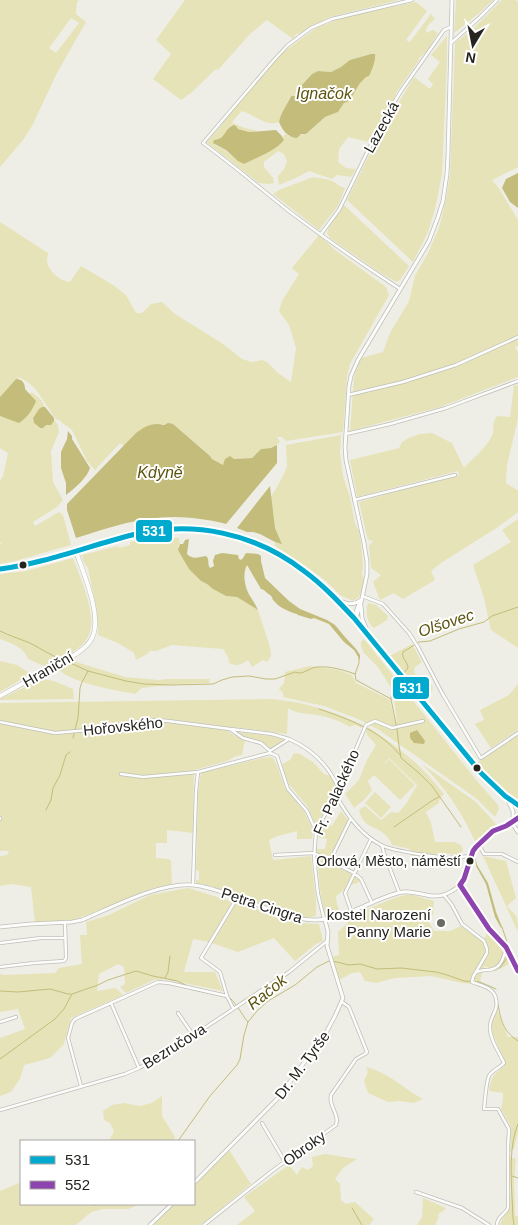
<svg xmlns="http://www.w3.org/2000/svg" width="518" height="1225" viewBox="0 0 518 1225" font-family="Arial,sans-serif">
<rect width="100%" height="100%" fill="#eeeee6"/>
<path fill="#e6e3b8" fill-rule="evenodd" d="M0,0H79L77,2L76,14L86,22L57,73L32,126L23,140L0,167ZM71,18L79,23L56,53L49,48Z
M185,0H399L330,17L298,34H296L293,39L267,20L250,34L218,70L216,69L191,93L181,100L153,79L171,54L156,40Z
M456,0H493L478,14L454,33Z
M502,0H515L518,2V167L492,180L498,187L518,220V336L513,339L514,341L518,340V347L515,346L518,353V377L440,407L350,431L354,377L361,358L383,352L390,333L409,301L415,276L428,253L439,228L446,200L450,175L455,43L474,28Z
M416,2L427,11L406,40L410,42L431,14L435,19C430,23 426,26 426,33L433,30L438,33L427,51L419,58V60L398,90L387,112L369,142L348,137L339,149L338,162L346,168L356,169L351,177L337,175L332,179L309,171L298,177L279,185L278,176L284,169L287,161L284,154L278,151L264,162V167L273,178L274,183L268,184L259,183L206,142L219,128L230,113L282,53L316,28L344,17ZM371,54L375,58L371,71L360,83L351,98L344,103L338,112L325,117L306,134L289,136L286,134L282,137L284,140L281,144L244,164C233,159 227,149 215,145L214,140C218,140 220,140 223,138C228,133 228,119 238,129L249,132L258,131L245,128L232,123L236,117L242,111C255,115 265,127 279,122C281,112 287,105 290,96H297L301,86L312,74L318,71L331,72L341,67L350,60Z
M447,36V61L442,174L435,209L428,232L413,262L347,200L378,137L414,77L430,89L433,84L428,79L440,62L431,55Z
M313,177C319,178 328,179 334,182C339,186 339,186 345,188L338,206L319,230L273,194L279,190Z
M344,205L409,266L400,280L396,282L379,272L330,238L327,233L329,227Z
M0,222L48,253C48,255 47,258 47,261C48,271 60,281 70,282L81,266L113,285L126,295L136,313H142L151,304L162,302L175,314L223,344L242,359L252,362L262,360L267,362L278,373L291,382L296,348L289,325L279,311L282,301L299,274L292,268L319,235L335,250L386,287L389,295L350,364L347,377L343,432L286,441L282,437H277L280,442L277,445L271,448L261,449L252,458L234,459L223,465L212,459L210,456L173,424H155L135,434L124,446L120,443L95,470L87,461L72,430L61,422L60,420H57C47,408 41,393 29,383C26,381 22,379 19,377L18,379H16L0,397Z
M518,385V418L507,465L506,483L517,490H518V512L498,527L441,563L431,571L435,580L403,599L394,593L380,600L373,582L381,575L371,568L369,546L373,541L369,540L367,536L359,502L425,483L434,482L459,475L458,471L357,497L350,460L399,448L402,442L409,438L420,434L432,433L452,443L464,468C472,459 484,450 491,438C496,430 490,426 497,416L510,417L514,386Z
M32,392L41,400L45,407L39,409L33,418L34,423L39,428L54,421V420L58,425L59,432L51,451L53,482L63,500L57,507L33,522L35,526L59,512L63,515L71,545C47,551 24,560 0,564V544L2,543L0,542V481L3,476L8,453L0,448V416L18,422L22,421L30,412L29,394Z
M341,435L340,453L343,476L350,497L355,524L359,531L362,550L363,566L362,574L364,580L360,595L359,597L353,601L340,595L326,581L300,562L275,546V542L282,543L275,528L270,498C274,493 286,471 287,466C287,459 286,452 286,445Z
M518,519V648L491,630L484,598L473,565L511,542L502,530Z
M152,538H179L180,544L178,546L189,569L201,581L207,584L213,589L226,596L237,597L258,610L270,647L271,656L267,662L263,660L252,667L248,660C240,665 238,667 229,663L228,657L223,649L172,645L156,651H150L147,654L136,660L134,653L118,643L98,635C99,612 92,591 88,568L84,563L82,555L118,546L119,548L130,545V542Z
M73,558C81,581 103,624 83,644C73,654 58,660 46,667L28,659C24,647 11,643 0,639V574L26,571Z
M368,603L376,605L388,616L387,620L374,628C367,623 365,612 368,603Z
M364,639L477,781L498,805L499,809L495,817L478,800L470,794L379,730L358,719L324,706L283,697V693L279,689L284,683L285,672L310,666L338,670L352,675L356,683L390,700L395,722H397L393,691L378,667L364,653L361,647V642Z
M412,644L422,662L415,667L414,672L424,687L431,684L433,688L431,693L425,698L390,656Z
M0,661L17,665L28,672L27,676L0,692Z
M73,661L125,677L159,680L168,679H210L209,683L177,684L142,688L135,694C119,691 66,682 58,668Z
M41,679L54,681L73,689L74,699L0,700V699Z
M518,684V730L491,748L475,724L484,720L480,710L509,695Z
M272,699C304,702 334,711 363,725L362,728L355,725L350,727C340,721 327,716 316,715C305,713 297,714 288,708L287,734L242,728L224,727C229,733 237,737 245,740L242,755L236,756L227,761L194,770L193,833L167,830V843H156V858L169,859L171,861L172,885L159,887L143,892L93,913L70,921L35,922L31,887L11,884L0,886V856L7,855L9,851H0V703Z
M368,727C399,748 421,764 444,794L439,800V803L426,812L431,823L435,842H454L461,845L463,850L459,855L437,853L433,862L413,861L410,849L392,845C391,843 390,840 388,838C378,824 364,831 359,810L365,806L381,820L391,812L398,813L406,804L417,785L389,758L381,767L389,759L415,785L400,800L374,775L368,781L372,790L365,799L354,808L345,794L359,780L367,760L376,745L367,735L366,731Z
M238,732L271,736L284,740L270,749C258,738 249,741 238,733Z
M518,735V799C502,789 489,777 478,762Z
M294,753L300,754L313,762L324,774L331,776L337,789L316,825L307,806L288,783L282,764L290,760Z
M272,757L276,763L285,788L304,811L313,830L312,839H297V831L278,836L269,840L273,860L311,856L316,901V916L303,918L210,886L196,884V880H199V871L196,870L198,791L201,773L262,758Z
M422,764L476,802L497,825L486,833L476,843C461,811 447,790 422,764Z
M375,792L391,807L381,818L365,803Z
M341,811L348,820L329,859L316,853V849H325L327,839L318,837L323,822L332,826Z
M483,856L506,861L516,898L507,906C510,910 513,912 516,916C518,920 518,927 518,932Z
M317,857L355,876L360,880V882L348,886L343,891L336,896L337,904L340,912L325,917L320,890Z
M188,888L302,923L319,924L323,941L316,944L295,961L274,938L238,952L209,942L193,939L184,972H215L223,991L164,979L154,980L126,993L120,987L125,984L124,967L118,964L99,974L97,991L116,988L123,995L71,1018L64,1044L50,1058L24,1065L20,1079L11,1092L0,1096V1038L25,1029L18,1009L0,1012V974L5,975L55,973L59,968L82,964L80,935H87L86,922L109,915L150,895Z
M407,895H413L434,901L433,915L429,916L427,919L434,931H450L461,926L482,941L487,934C496,943 506,951 509,964L496,971L485,966L482,973L479,987L472,984L462,983L431,976L395,978L376,983L365,981L360,972L352,973L339,980L332,957L339,955L338,932L348,923L345,918L397,897Z
M497,1010L508,1037H518V1132L514,1149L510,1152L511,1127L501,1109L503,1099V1093L489,1091C491,1078 493,1074 504,1067C505,1053 494,1043 492,1029C491,1023 494,1016 497,1010Z
M366,1067C388,1072 404,1089 423,1099L414,1103L400,1101L388,1102L368,1093L364,1081L368,1072Z
M162,1096V1116L175,1137L173,1141H109L114,1131L110,1123L104,1120L103,1111L112,1105L124,1103L140,1106L152,1103Z
M229,1150L251,1184L201,1225H152L174,1204H194V1185Z
M325,1154L357,1159L343,1168L335,1179L340,1184L341,1200L346,1204L355,1202L374,1219L369,1225H237L255,1211L244,1197L289,1165L297,1175L302,1167L308,1170L313,1166L312,1157Z
M510,1157L516,1159L514,1179L515,1216H518V1225H500C502,1216 509,1213 510,1203C512,1188 510,1172 510,1157Z
M19,1183H21V1204H141L128,1209H103L91,1212L76,1225H0V1191Z
M423,1198L446,1208L442,1212L439,1213L438,1219L435,1225H417L422,1217Z"/>
<path fill="#c3bc7a" d="M371,54H375C376,60 372,70 369,76L366,77L360,83L351,98L347,102L344,103L338,112L325,117L306,134H301L297,138C287,137 283,131 279,122C281,112 287,105 291,96H297L301,86L312,74L318,71L331,72L341,67L350,60Z
M234,125L236,126L238,129L249,132L276,130L281,135L284,140C276,151 255,158 244,164L238,161L226,150L213,143L214,140C227,139 223,129 234,125Z
M518,173V208L510,202L502,188L506,179Z
M16,379C22,379 25,383 25,389L36,401C33,409 27,418 19,423L0,416V397Z
M42,407H45L54,418V421L51,425H46L43,428H40L34,423L33,418L39,409Z
M168,423L173,424L210,456L212,459L223,465L225,459L230,456L234,459L252,458L261,449L271,448L277,445V463L226,524C220,522 214,521 207,520C158,511 122,523 76,538L67,510V504L135,434C144,427 152,422 164,425Z
M68,431L72,436V439L90,468C87,478 75,488 66,495V483L61,468V452L67,439Z
M270,486L275,528L282,544L275,542L260,534L253,532H247L237,528Z
M189,539L187,554C192,560 199,557 206,556C210,559 207,564 210,568L214,566L213,561L215,555L222,553L238,555L239,559L241,560L243,558L246,553L258,554L261,556V561L265,578L289,601L300,609L327,620L335,625L345,637L356,649L360,655V660L354,650L344,642L329,624L314,618L311,619L298,615L297,614C290,612 280,608 275,602C270,597 275,600 270,595C268,594 266,592 264,590L261,589L247,565C242,574 245,588 250,596C253,601 256,605 258,610L237,597L226,596L213,589L207,584L201,581L189,569L178,550L180,544H183L185,540Z
M417,730L425,741L424,744L414,743L410,738V733Z
M477,865L488,883L496,912L502,927L501,928L495,917L486,884L476,866Z"/>
<g fill="none" stroke-linecap="round" stroke-linejoin="round">
<path stroke="#c3bc7a" stroke-width="1" d="M0,631C10,636 20,639 30,643C41,649 51,655 62,660
M359,658V663L355,674L356,680L391,699L397,729L399,746L401,758L419,773L432,786L461,827
M66,661L88,671L126,681L144,684L170,685L213,684L222,680L232,677L249,676L266,679H275L295,672C303,676 309,667 318,667C330,666 344,670 355,674
M402,675L408,668C408,662 401,658 403,652L419,642L430,641L459,629L484,622L492,616L518,607
M391,699L392,689L399,678
M319,709C348,719 380,730 400,755
M73,738L78,718L80,688L82,682L88,671
M46,810L51,800L53,788L60,775L66,755L70,752
M394,827L433,800L439,797
M475,859L477,866
M502,927L510,951
M500,968L509,955
M165,978L168,972L170,956
M194,990L226,997
M0,991L18,992L50,989L68,994H71
M230,998C238,1005 241,1014 248,1022L257,1011L268,1001L295,985L317,967L329,961L337,962L349,965L360,964L377,969L401,968L436,972L447,975L464,981L480,982L496,989
M498,1004C501,1021 503,1031 518,1041
M0,1059L55,1019L64,1009L72,994L98,985L108,980L136,971L153,976L177,981L186,985
M178,1141L210,1096L237,1065L240,1059L244,1035L248,1022
M512,1176L518,1178
M94,1205L102,1204
M352,1208L362,1225
M514,1225C512,1216 513,1207 512,1198C511,1175 509,1145 518,1124"/>
<g stroke="#bfbfb9" stroke-width="4">
<path id="minor" d="M451,43L480,17L497,0
M321,234L339,210L381,124L401,91L444,30L451,27
M400,289C363,265 326,239 290,212C261,189 233,165 203,143L274,60L288,45L311,28L332,19L412,0
M348,395L403,382L456,365L518,337
M346,434L390,424L446,408L518,381
M354,500L455,475
M362,596L383,604L409,633L418,647L442,693L480,757L481,758L518,733
M0,722L55,733L99,729L129,723L144,721L157,720L168,721L230,729L243,738L261,743L270,751
M231,729L272,734L289,739
M270,751L289,739C312,749 329,766 339,789
M121,774L143,777L198,772
M336,795C346,814 360,834 381,845C392,851 425,855 439,857L448,858L471,856
M0,819V818
M479,845L484,854H502L518,862
M382,846L384,853L399,892
M275,855L314,853L354,873L361,879L372,903
M330,861L350,820
M193,885L196,791L198,772L262,755L270,753L277,756L288,789L307,811L316,831
M444,895L452,905L462,924L484,941L487,949V953L473,977L472,982C481,986 494,987 496,999C497,1004 497,1007 495,1011C493,1016 490,1020 490,1026C489,1038 499,1052 504,1063C500,1068 492,1070 489,1076C486,1082 485,1102 484,1109H498L509,1129L508,1147V1208C505,1215 497,1216 497,1225
M351,911L345,893L371,839
M324,919L318,894L314,858L316,831L339,789L366,725L375,721L392,728L423,721
M0,943L41,938H65
M0,967L34,963L64,961L66,958L65,923
M477,972C483,969 488,971 493,969C502,966 504,956 506,948
M111,1003L139,1068
M233,1008L227,996L220,972L201,958L237,898
M178,1013L193,1035
M0,1022L16,1017
M81,1086L68,1038L72,1023L75,1019L158,982L169,983L227,996
M0,1110L125,1074L139,1068L167,1053L289,972L327,941
M262,1123L285,1162
M416,1192L462,1208L489,1225
M204,1225L272,1171L336,1125C340,1114 328,1106 331,1095L356,1059L365,1054L367,1052L349,1007L342,1002"/>
</g>
<g stroke="#bfbfb9" stroke-width="4.5">
<path id="tertiary" d="M338,600C347,604 353,606 361,600
M361,605L362,618L367,631
M354,617L359,604
M354,618L357,615L361,603L367,574V562L364,543L346,460L345,447L349,386L351,376L358,360L429,241L438,217L443,201L447,174L448,154L452,0
M507,799L513,811V822
M512,823L518,832
M460,885L489,929L506,947L518,971
M0,927L30,924L72,922L82,920C113,907 160,882 193,885C212,887 230,895 247,901C269,909 293,920 316,920C346,919 371,900 398,893C415,888 430,901 446,894C474,882 461,865 476,848C480,843 485,836 491,832C496,829 500,828 505,826C510,824 514,821 518,818
M194,1183L279,1097L327,1031L335,1016L343,998L327,946L328,932L325,920
M150,1225L172,1204"/>
</g>
<g stroke="#bfbfb9" stroke-width="5">
<path id="secondary" d="M0,696L76,654C82,650 89,645 92,638C103,616 83,573 76,551"/>
</g>
<g stroke="#bfbfb9" stroke-width="6">
<path id="primary" d="M0,569C39,565 76,550 114,540C126,536 138,533 151,531C201,522 254,535 295,564C317,579 336,599 354,618L481,773L505,796L518,805"/>
</g>
<use href="#minor" stroke="#fcfcfb" stroke-width="2.5"/>
<use href="#tertiary" stroke="#fcfcfb" stroke-width="3"/>
<use href="#secondary" stroke="#fcfcfb" stroke-width="4"/>
<use href="#primary" stroke="#fcfcfb" stroke-width="5"/>
<g stroke="#fff" stroke-width="9">
<path id="bus-1" d="M0,569C46,563 88,546 132,535C193,520 255,533 304,571C323,585 338,601 354,618L481,773L505,796L518,805"/>
</g>
<g stroke="#fff" stroke-width="9">
<path id="bus-2" d="M460,885L489,929L506,947L518,971
M460,885L464,879L473,851L476,847L493,831L506,826L518,818"/>
</g>
<use href="#bus-1" stroke="#00a9ce" stroke-width="5"/>
<use href="#bus-2" stroke="#8e44ad" stroke-width="5"/>
</g>
<g fill="#25241f" stroke="#fff" stroke-width="2">
<circle cx="23" cy="565" r="4.5"/>
<circle cx="477" cy="768" r="4.5"/>
<circle cx="470" cy="861" r="4.5"/>
</g>
<circle fill="#6b6b65" stroke="#fff" stroke-width="2" cx="441" cy="923" r="5"/>
<g text-anchor="middle" dominant-baseline="central" stroke-width="4" stroke-linejoin="round" paint-order="stroke">
<g font-size="14" fill="#25241f" stroke="#fff" text-anchor="end">
<text x="461" y="861">Orlová, Město, náměstí</text>
</g>
<g font-size="15" fill="#25241f" stroke="#fff">
<text transform="translate(381 127) rotate(-61)">Lazecká</text>
<text transform="translate(48 669) rotate(-30)">Hraniční</text>
<text transform="translate(123 726) rotate(-6)">Hořovského</text>
<text transform="translate(336 792) rotate(-66)">Fr. Palackého</text>
<text transform="translate(262 905) rotate(18)">Petra Cingra</text>
<text transform="translate(174 1046) rotate(-32)">Bezručova</text>
<text transform="translate(302 1065) rotate(-53)">Dr. M. Tyrše</text>
<text transform="translate(304 1148) rotate(-36)">Obroky</text>
</g>
<g font-size="15" fill="#25241f" stroke="#fff" text-anchor="end">
<text x="431" y="914">kostel Narození<tspan x="431" dy="17">Panny Marie</tspan></text>
</g>
<g font-size="16" font-style="italic" fill="#5c550f" stroke="#fff">
<text x="324" y="93">Ignačok</text>
<text x="160" y="472">Kdyně</text>
<text transform="translate(446 623) rotate(-18)">Olšovec</text>
<text transform="translate(267 992) rotate(-39)">Račok</text>
</g>
</g>
<g stroke="#fff" stroke-width="2">
<rect x="135" y="519" width="38" height="24" rx="5" fill="#00a9ce"/>
<rect x="392" y="676" width="38" height="24" rx="5" fill="#00a9ce"/>
</g>
<g font-size="14" text-anchor="middle" font-weight="bold" fill="#fff">
<text x="154" y="536">531</text>
<text x="411" y="693">531</text>
</g>
<rect x="20" y="1140" width="175" height="65" fill="#ffffff" stroke="#a8a7a5"/>
<rect x="30" y="1156" width="25" height="8" fill="#00a9ce" stroke="#a8a7a5"/>
<text x="65" y="1165" font-size="15" fill="#25241f">531</text>
<rect x="30" y="1181" width="25" height="8" fill="#8e44ad" stroke="#a8a7a5"/>
<text x="65" y="1190" font-size="15" fill="#25241f">552</text>
<g transform="translate(473 45) rotate(190)" stroke="#ffffff" stroke-width="4" paint-order="stroke">
<path d="M0-4L9 19L0 12L-9 19Z" fill="#25241f"/>
<text y="-8" font-size="14" font-weight="bold" text-anchor="middle" fill="#25241f">N</text>
</g>
</svg>
